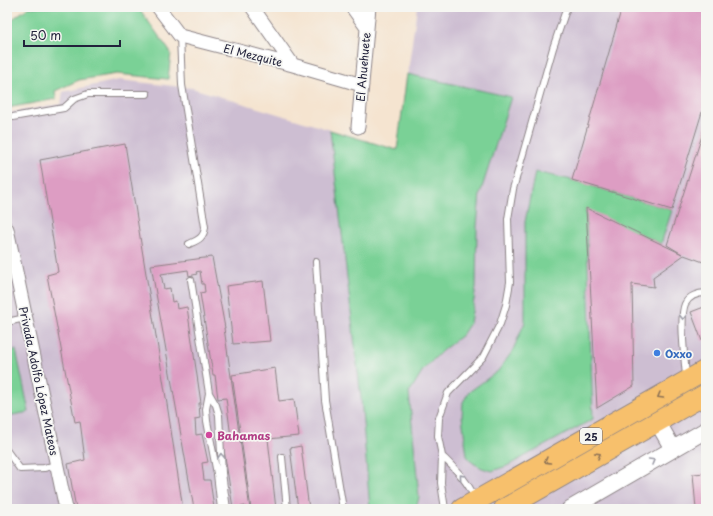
<svg xmlns="http://www.w3.org/2000/svg" width="713" height="516" viewBox="0 0 713 516" font-family="'Playpen Sans',sans-serif">
<rect width="100%" height="100%" fill="#f6f6f2"/>
<filter id="ink" filterUnits="userSpaceOnUse"><feTurbulence type="fractalNoise" baseFrequency=".025" numOctaves="2"/><feDisplacementMap in="SourceGraphic" scale="8" xChannelSelector="R" yChannelSelector="G"/><feConvolveMatrix kernelMatrix="1 2 1 2 8 2 1 2 1" color-interpolation-filters="sRGB"/></filter>
<filter id="wash" filterUnits="userSpaceOnUse"><feTurbulence type="fractalNoise" baseFrequency=".012" numOctaves="4" result="noise"/><feDisplacementMap in="SourceGraphic" scale="16" xChannelSelector="R" yChannelSelector="G"/><feGaussianBlur stdDeviation="0.9" result="paint"/><feColorMatrix in="noise" values="0 0 0 0 0 0 0 0 0 0 0 0 0 0 0 0 0 1.4 0 .05"/><feComposite in="paint" operator="in"/></filter>
<g filter="url(#wash)">
<rect width="100%" height="100%" fill="#f5e4d0"/>
<path fill="#cdbed2" d="M417,7H706V509H7V113L61,104L63,92L119,80L192,88L397,150Z"/>
<path fill="#7ad196" stroke="#4e7a68" d="M29,7H138L171,53L168,79L117,74L79,80L55,91L56,99L7,108V23Z
M407,74L511,97L480,194L477,226L476,288L470,323L462,335L443,350L423,370L409,393L419,497L416,509H370L361,398L330,130L397,150Z
M535,172L572,180L672,210L661,244L586,209L593,419L507,466L492,471L482,468L473,463L467,456L462,416L463,402L469,392L498,371L512,352L525,322V222Z
M16,350L29,412L7,416V351Z"/>
<g id="blocks">
<path fill="#dd9dc3" d="M622,7H706V99L672,210L572,180Z
M706,123V263L684,255L653,277L654,287L632,284L634,386L597,408L586,208L682,254L667,245Z
M125,144L167,404L183,509H76L68,464L85,460L80,421L75,422L47,275L58,272L40,160Z
M212,257L225,328H224L250,509H246L245,506L233,508L222,437H231L226,398L218,399L215,375H213L200,293L205,292L204,284H202L200,271L196,272L197,274L189,276L188,270L161,274L164,289L170,288L172,302L176,301L177,309L187,307L201,403H199L200,418L195,419L196,435L202,434L208,462L202,463L204,480H210L214,508L194,509L151,265Z
M263,281L270,341L233,344L226,286Z
M704,307L706,311V340L702,341L691,312Z
M275,368L279,401L294,399L299,436L268,439L276,509H251L232,375Z
M301,446L309,509H298L290,448Z
M706,473V509H696L693,474Z"/>
</g>
</g>
<g filter="url(#ink)">
<use href="#blocks" fill-opacity="0" stroke="#8c8386" stroke-width="1"/>
<g fill="none" stroke-linecap="round" stroke-linejoin="round">
<g stroke="#8c8386" stroke-width="8">
<path id="service" d="M180,36L182,85L205,227C204,238 198,240 189,244
M7,118L64,108L74,99L88,94H147
M316,262L325,400L343,509
M191,280L209,393L206,409L207,421L217,474L221,509
M7,322L25,318
M686,377C685,360 679,318 685,304C689,296 698,293 706,293
M209,393L216,405L219,415L222,473L227,509
M7,451L20,469L44,468L57,465
M442,456C455,469 468,481 475,499
M282,457L287,509
M445,509L441,483L442,456L438,436L439,418L448,393L483,357L500,324L506,305L510,282L508,219L513,189L553,48L567,7"/>
</g>
<g stroke="#8c8386" stroke-width="15">
<path id="minor" d="M158,7L180,36L293,65L362,85
M252,7L293,65
M352,7L367,28
M358,127L369,7
M7,229L66,509"/>
</g>
<g stroke="#8c8386" stroke-width="18">
<path id="tertiary" d="M657,421L673,449
M570,509L706,430"/>
</g>
<g stroke="#8c8386" stroke-width="22">
<path id="primary" d="M462,509L706,370
M504,509L706,394"/>
</g>
<use href="#service" stroke="#fff" stroke-width="6"/>
<use href="#minor" stroke="#fff" stroke-width="13"/>
<use href="#tertiary" stroke="#fff" stroke-width="16"/>
<use href="#primary" stroke="#f7c06c" stroke-width="20"/>
</g>
<defs><path id="oneway-chevron" d="M-2-3.5L2.5 0L-2 3.5" fill="none" stroke-width="1.6" stroke-linecap="round" stroke-linejoin="round"/></defs>
<g stroke="#9c9ca7">
<use href="#oneway-chevron" transform="translate(683 317) rotate(91)"/>
<use href="#oneway-chevron" transform="translate(221 456) rotate(-94)"/>
<use href="#oneway-chevron" transform="translate(652 461) rotate(-30)"/>
<use href="#oneway-chevron" transform="translate(462 477) rotate(-131)"/>
</g>
<g stroke="#8c7154">
<use href="#oneway-chevron" transform="translate(660 396) rotate(150)"/>
<use href="#oneway-chevron" transform="translate(598 455) rotate(-30)"/>
<use href="#oneway-chevron" transform="translate(547 461) rotate(150)"/>
</g>
</g>
<circle fill="#3f7fe0" stroke="#f6f6f2" stroke-width="1.5" cx="657" cy="353" r="4"/>
<circle fill="#d1479c" stroke="#f6f6f2" stroke-width="1.5" cx="209" cy="435" r="4"/>
<g text-anchor="middle" dominant-baseline="central" stroke-width="3.5" stroke-linejoin="round" paint-order="stroke">
<rect fill="#f6f6f2" stroke="#626272" stroke-width="1" x="580" y="428" width="22" height="16" rx="3"/>
<g font-size="10" font-weight="bold" fill="#22223b">
<text x="591" y="436">25</text>
</g>
<g font-size="11" fill="#22223b" stroke="#f6f6f2">
<text transform="translate(253 55) rotate(14)">El Mezquite</text>
<text transform="translate(363 67) rotate(-85)">El Ahuehuete</text>
<text transform="translate(39 381) rotate(78)">Privada Adolfo López Mateos</text>
</g>
<g font-size="11" font-weight="bold" fill="#366cbe" stroke="#f6f6f2" text-anchor="start">
<text x="665" y="353">Oxxo</text>
</g>
<g font-size="11" font-weight="bold" fill="#b23c85" stroke="#f6f6f2" text-anchor="start">
<text x="217" y="435">Bahamas</text>
</g>
</g>
<rect width="713" height="516" fill="none" stroke="#f6f6f2" stroke-width="24"/>
<path d="M24 40v6h96v-6" fill="none" stroke="#22223b" stroke-width="2"/>
<text x="30" y="40" font-size="12" fill="#22223b" stroke="#f6f6f2" stroke-width="3" paint-order="stroke">50 m</text>
</svg>
